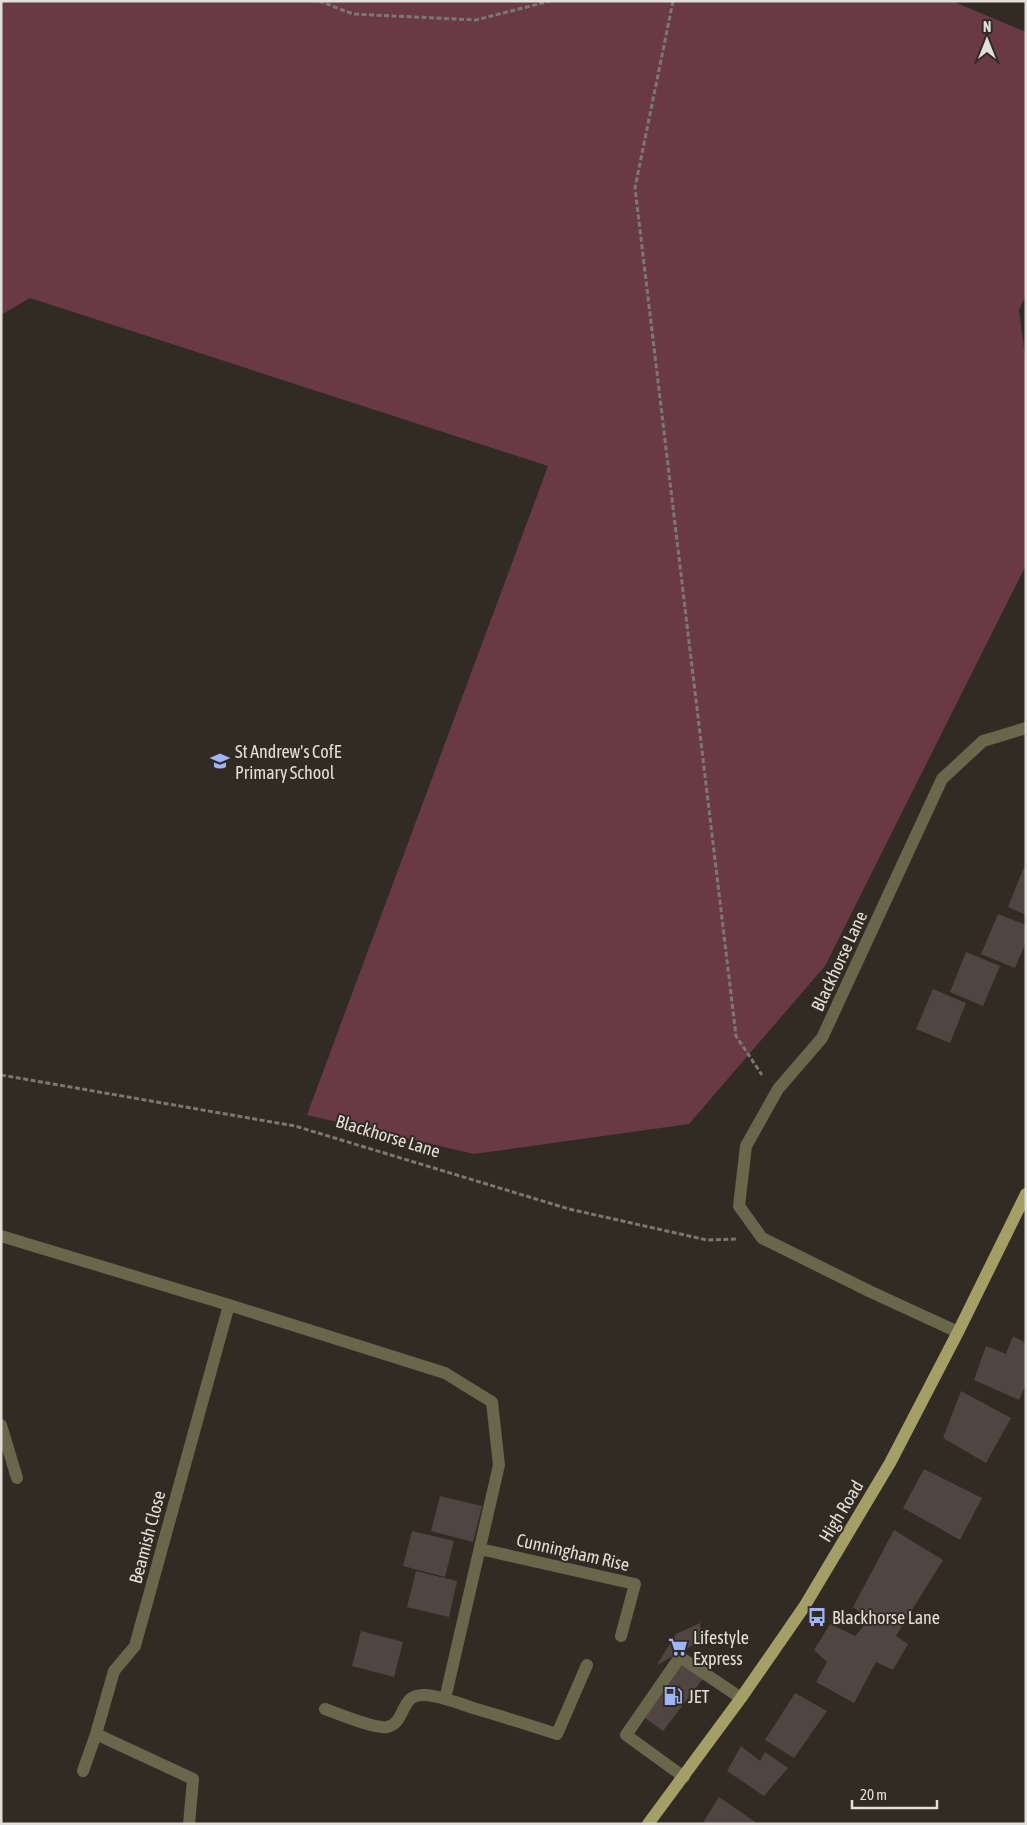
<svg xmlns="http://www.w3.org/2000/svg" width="1027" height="1825" viewBox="0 0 1027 1825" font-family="'Asap Condensed',sans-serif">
<rect width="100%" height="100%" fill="#312b23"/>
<path fill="#693a44" d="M1,1H952L1026,32V295L1019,310L1026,364V565L825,966L689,1124L474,1154L307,1115L548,466L30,298L1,315Z"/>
<path fill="#504541" d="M1024,867L1026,868V915L1008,907Z
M998,914L1026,925V942L1015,968L981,954Z
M966,952L1000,966L983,1006L950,992Z
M933,989L966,1003L950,1043L916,1029Z
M1013,1336L1026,1343V1384L1019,1400L974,1380L986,1346L1006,1354Z
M961,1391L1011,1418L986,1463L943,1438Z
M924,1469L982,1498L960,1540L903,1508Z
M440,1496L482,1506L473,1542L431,1531Z
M894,1530L943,1560L896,1636L908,1644L893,1670L876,1662L854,1703L816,1682L827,1662L814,1650L830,1624L855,1636L869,1620L853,1607Z
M412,1531L454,1541L445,1577L403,1566Z
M416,1571L457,1581L449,1617L407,1607Z
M700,1623L702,1640L657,1665L676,1634Z
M361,1631L403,1642L394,1677L352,1666Z
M683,1660L705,1676L663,1731L641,1715Z
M795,1693L827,1711L794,1758L765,1740Z
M741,1746L760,1761L765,1752L788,1768L764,1796L727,1771Z
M719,1797L758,1824H702Z"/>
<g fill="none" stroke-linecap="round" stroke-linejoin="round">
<path stroke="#7c7770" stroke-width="3" stroke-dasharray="5 2.5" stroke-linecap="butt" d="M319,1L353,14L476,20L550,1
M673,1L635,188L736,1036L762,1075
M1,1075L295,1126L569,1209L707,1240L736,1239"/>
<path stroke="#68664b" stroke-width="12" d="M1,1236L229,1305L445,1373L492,1402L499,1465L445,1699
M958,1332L869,1291L762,1238L739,1206L746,1146L778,1089L822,1038L942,779L983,741L1026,728
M1,1425L17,1478
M480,1549L635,1584L621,1636
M325,1709C339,1714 374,1729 387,1727C407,1723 399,1693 425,1695C441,1696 458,1703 473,1708C501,1716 529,1725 557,1734L587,1665
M96,1734L193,1779L189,1824
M83,1771L96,1734L114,1671L135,1646L229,1305
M684,1777L626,1735L680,1657L741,1698"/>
<path stroke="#a49f66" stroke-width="12" d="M648,1824L741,1698L804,1607L890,1463L958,1332L1026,1194"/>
</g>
<defs>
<g id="school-bare" transform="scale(1.5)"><path d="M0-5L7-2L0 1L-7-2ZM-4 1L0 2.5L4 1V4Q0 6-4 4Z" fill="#9db4fd" stroke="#312b23" stroke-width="2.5" paint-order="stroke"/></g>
<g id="bus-bare" transform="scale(1.5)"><path d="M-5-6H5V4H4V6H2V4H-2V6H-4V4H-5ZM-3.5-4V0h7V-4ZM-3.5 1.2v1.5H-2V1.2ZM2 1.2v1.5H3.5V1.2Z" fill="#9db4fd" stroke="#312b23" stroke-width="2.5" paint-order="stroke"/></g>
<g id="supermarket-bare" transform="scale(1.5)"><path d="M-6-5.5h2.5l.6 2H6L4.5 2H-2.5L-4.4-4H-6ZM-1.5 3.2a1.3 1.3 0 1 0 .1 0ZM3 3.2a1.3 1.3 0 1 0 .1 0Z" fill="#9db4fd" stroke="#312b23" stroke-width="2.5" paint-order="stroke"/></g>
<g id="fuel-bare" transform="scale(1.5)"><path d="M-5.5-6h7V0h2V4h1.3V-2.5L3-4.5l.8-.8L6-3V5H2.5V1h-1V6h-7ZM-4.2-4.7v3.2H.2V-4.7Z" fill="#9db4fd" stroke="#312b23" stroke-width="2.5" paint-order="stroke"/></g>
</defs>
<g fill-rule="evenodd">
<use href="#school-bare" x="220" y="761"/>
<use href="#bus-bare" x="817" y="1617"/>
<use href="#supermarket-bare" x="678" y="1647"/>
<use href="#fuel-bare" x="673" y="1696"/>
</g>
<g text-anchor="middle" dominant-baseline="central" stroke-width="4" stroke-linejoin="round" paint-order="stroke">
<g font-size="18" fill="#e2ded8" stroke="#312b23" text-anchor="start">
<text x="235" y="751">St Andrew's CofE<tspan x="235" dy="21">Primary School</tspan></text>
<text x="832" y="1617">Blackhorse Lane</text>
<text x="693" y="1637">Lifestyle<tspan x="693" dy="21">Express</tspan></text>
<text x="688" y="1696">JET</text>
</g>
<g font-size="18" fill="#e2ded8" stroke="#312b23">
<text transform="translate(839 961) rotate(-65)">Blackhorse Lane</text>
<text transform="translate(388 1136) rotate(17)">Blackhorse Lane</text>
<text transform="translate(841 1511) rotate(-59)">High Road</text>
<text transform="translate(147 1537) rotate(-75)">Beamish Close</text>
<text transform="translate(573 1552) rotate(13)">Cunningham Rise</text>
</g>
</g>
<rect width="1027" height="1825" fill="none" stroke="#e2ded8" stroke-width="5"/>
<g transform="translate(987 40)" stroke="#312b23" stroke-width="4" paint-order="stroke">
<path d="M0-4L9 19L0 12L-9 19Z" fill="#e2ded8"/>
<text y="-8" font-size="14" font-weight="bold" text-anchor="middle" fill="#e2ded8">N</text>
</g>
<path d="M852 1800v8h85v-8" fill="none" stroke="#e2ded8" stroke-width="2.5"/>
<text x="860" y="1800" font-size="15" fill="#e2ded8" stroke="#312b23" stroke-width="4" paint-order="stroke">20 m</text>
</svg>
